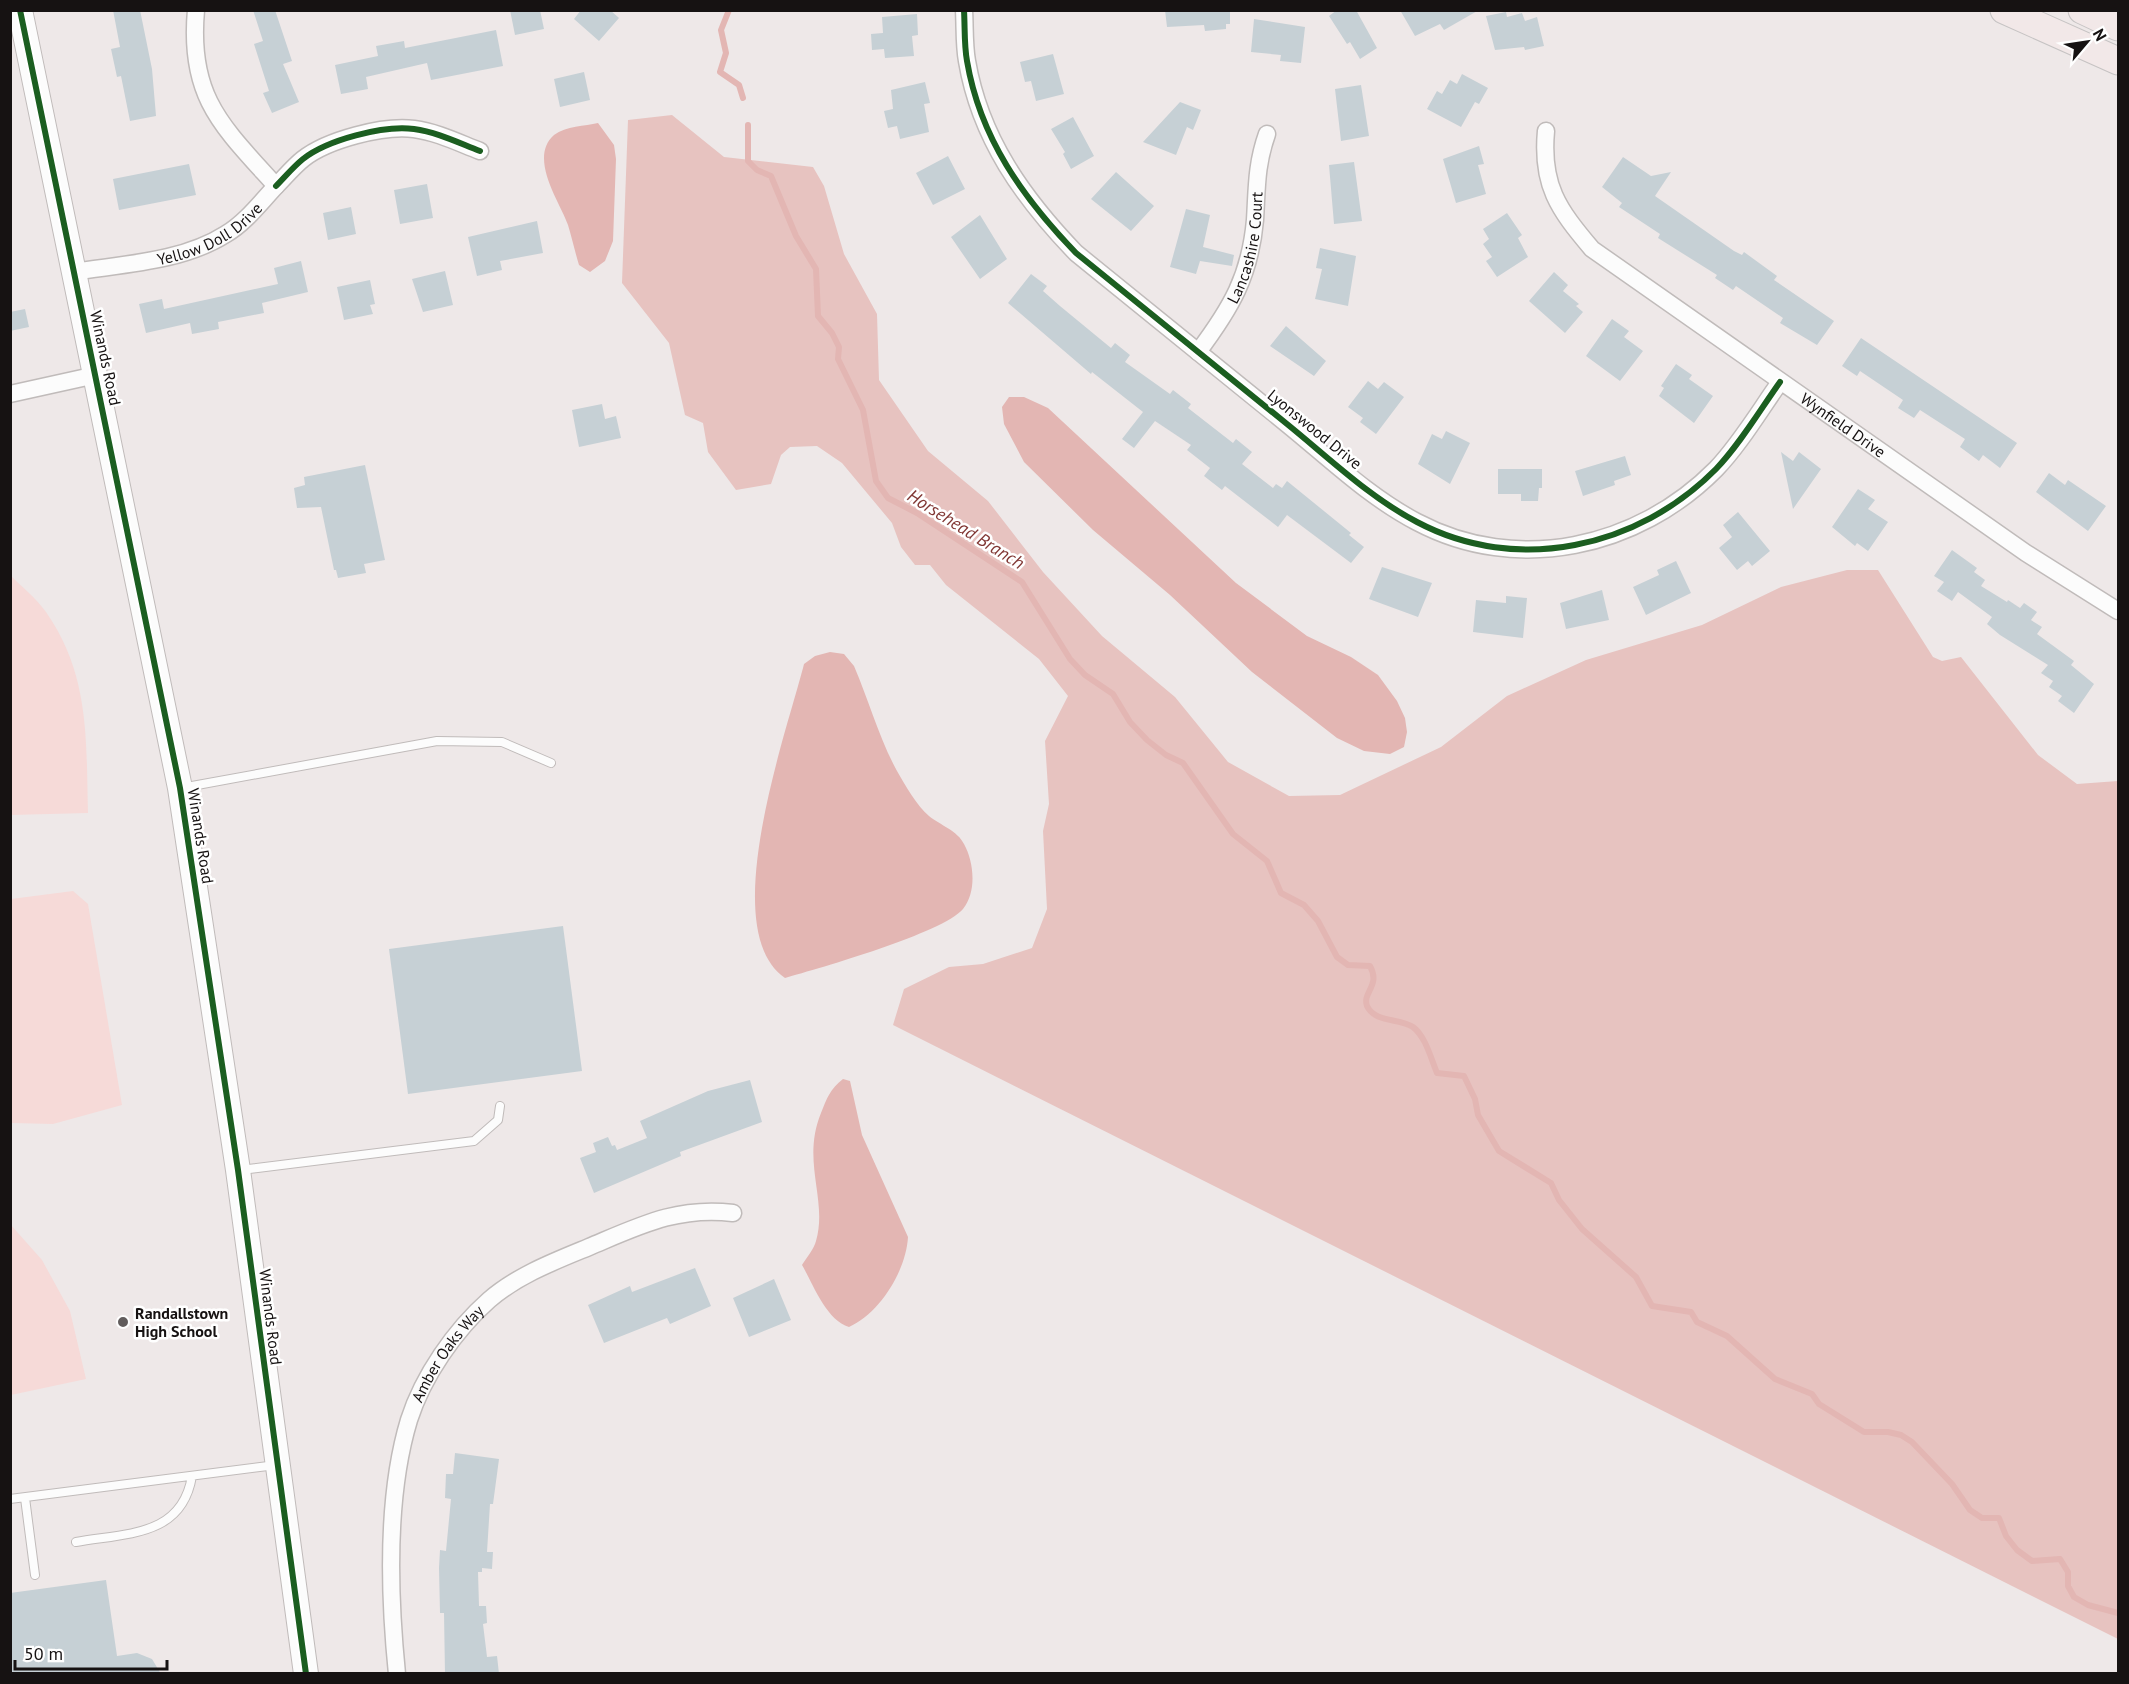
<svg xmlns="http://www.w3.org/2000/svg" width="2129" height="1684" viewBox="0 0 2129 1684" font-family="'PT Sans',sans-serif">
<rect width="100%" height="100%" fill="#eee8e8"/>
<path fill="#f6dad8" d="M10,575C22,587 36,598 46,612C90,675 86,739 88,813L11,815Z
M73,891L88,904L122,1105L53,1124L11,1123V899Z
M10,1224L42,1260L70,1311L86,1379L11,1395Z"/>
<path fill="#e7c3c0" d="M672,115L724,157L813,167L824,186L844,254L877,314L879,380L928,451L988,501L1043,572L1102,636L1175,697L1228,762L1289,796L1340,795L1441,747L1507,696L1586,660L1702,625L1781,587L1847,570H1878L1933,657L1942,661L1961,657L2038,755L2077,784L2118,781V1639L893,1025L904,989L949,967L983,964L1032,948L1047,909L1043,831L1049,804L1045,741L1068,696L1039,659L946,585L930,565H915L901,547L892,523L842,463L817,446L790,447L781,455L771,484L736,490L708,452L703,423L685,415L669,343L622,283L628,120Z"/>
<path fill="#e3b6b3" d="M598,123L614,145L616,159L613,241L605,261L590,272L579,265C575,252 572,238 568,225C560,202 528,158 554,135C566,126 585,126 598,123Z
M1009,397H1024L1048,408L1236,583L1307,636L1351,657L1378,675L1397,701L1405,718L1407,732L1404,747L1390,754L1364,751L1337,738L1252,672L1170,595L1093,530L1024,462L1004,424L1002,407Z
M830,652L844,654L854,666C869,701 879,738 897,771C905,785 917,806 929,816C940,825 958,831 964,844C974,862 977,892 963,909C943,933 820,968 785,978C715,930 787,732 804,664L815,656Z
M843,1079L850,1081L862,1135L908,1237C906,1271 880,1313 849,1327C826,1320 813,1284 802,1265C807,1257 814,1249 816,1241C828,1199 801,1162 821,1113C827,1098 830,1089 843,1079Z"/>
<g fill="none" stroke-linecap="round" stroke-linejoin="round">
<path stroke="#e3b6b3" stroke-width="6" d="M729,10L721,30L726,53L720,72L739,85L743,98
M748,125V161L757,170L771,176L796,236L816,269L818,316L832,333L839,347L838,359L863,410L876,481L888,498L917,513L1022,582L1070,659L1085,675L1113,694L1130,722L1147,740L1166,755L1183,763L1233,834L1267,861L1281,893L1304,905L1318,921L1337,957L1348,965L1370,966C1381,986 1362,992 1367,1006C1375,1023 1400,1018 1413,1027C1426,1037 1431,1059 1437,1073L1464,1076L1475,1099L1478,1115L1499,1151L1551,1183L1559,1200L1582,1229L1636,1277L1652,1306L1691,1312L1697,1322L1727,1336L1775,1379L1812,1394L1819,1404L1864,1432H1888L1901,1435L1912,1442L1952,1484L1970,1510L1982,1518H1999L2006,1536L2017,1550L2032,1561L2060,1559L2068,1572V1586L2074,1597L2088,1605L2118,1613"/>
</g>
<path fill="#c6d0d5" d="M113,10H140L152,69L156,116L130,121L121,76L117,77L111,49L120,47Z
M253,10H275L292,61L283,64L299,102L272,113L263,93L269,91L254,44L263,41Z
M510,10H540L544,29L515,35Z
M581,10H610L619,18L599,41L574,19Z
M1165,10H1230V24H1226V29L1205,31L1204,25L1167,27Z
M1337,10H1356L1377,48L1360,59L1350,42L1347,44L1329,16Z
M1400,10H1479L1444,30L1440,24L1415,36Z
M1506,12L1507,17L1522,13L1525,21L1537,17L1544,46L1525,50L1524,47L1495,50L1486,16Z
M917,14L918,35L912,36L914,56L885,58L884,49L872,50L871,34L883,33L882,17Z
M1254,19L1305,27L1301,63L1280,61L1281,55L1251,52Z
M496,30L503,66L431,80L427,63L366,77L368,89L341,94L335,65L378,56L376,46L404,41L405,48Z
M1053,54L1064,94L1036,101L1031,81L1025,82L1020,62Z
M584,72L590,100L560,107L554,79Z
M1462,74L1488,88L1479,104L1475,102L1461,127L1427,109L1437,91L1442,94L1450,80L1457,84Z
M925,82L930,103L924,104L929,132L900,139L897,126L888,128L884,111L893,109L891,90Z
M1361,85L1369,136L1341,141L1335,89Z
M1180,102L1201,110L1193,130L1187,127L1176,155L1143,142Z
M1073,117L1094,156L1071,169L1063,154L1065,152L1051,129Z
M1479,146L1484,164L1478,165L1486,194L1456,203L1443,159Z
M948,156L965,189L933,205L916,173Z
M1623,157L1651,176L1671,172L1655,196L1734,251L1742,255L1744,252L1777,276L1774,280L1834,321L1817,345L1780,323L1783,318L1736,286L1733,290L1715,278L1717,275L1658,238L1660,234L1619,207L1622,203L1602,187Z
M1354,162L1362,221L1334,224L1329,165Z
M189,164L196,195L119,210L113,179Z
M1116,172L1154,206L1131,231L1091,199Z
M427,184L433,218L400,224L394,190Z
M351,207L356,234L328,240L323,213Z
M1186,209L1210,215L1203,247L1234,255L1232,266L1200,261L1196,274L1170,267Z
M1507,213L1522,235L1518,238L1528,257L1497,277L1486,261L1492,257L1483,244L1489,239L1483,229Z
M980,215L1007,259L980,279L951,237Z
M537,221L543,253L500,261L502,270L477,276L468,237Z
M1320,248L1356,256L1348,306L1315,299L1322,269L1316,268Z
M301,261L308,292L262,303L264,313L218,322L219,329L192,334L190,323L146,333L139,304L162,299L164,309L278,284L274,268Z
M445,271L453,305L423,312L412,279Z
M1554,272L1568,285L1563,291L1579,304L1576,306L1583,312L1565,333L1529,301Z
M1031,274L1047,286L1043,291L1060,306L1111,348L1115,343L1130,355L1125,362L1170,394L1173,390L1191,404L1188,408L1233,443L1236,439L1252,452L1242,464L1273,488L1276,484L1282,488L1287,481L1351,533L1349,535L1364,547L1351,563L1287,515L1278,527L1225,486L1222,490L1204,476L1210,468L1187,450L1191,445L1155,421L1134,448L1122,439L1143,412L1092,372L1091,374L1008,303Z
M370,280L375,304L370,305L373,314L344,320L337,287Z
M25,309L29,327L10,331V312Z
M1612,319L1629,331L1624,337L1643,351L1620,381L1586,356Z
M1286,326L1326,361L1314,376L1270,346Z
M1861,338L2017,443L2000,468L1983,455L1979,461L1960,447L1965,439L1920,410L1914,418L1898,408L1903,400L1860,371L1857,376L1842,366Z
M1676,364L1692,375L1689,379L1713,396L1694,423L1659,396L1664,388L1661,386Z
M1368,381L1378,389L1384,382L1404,397L1376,434L1360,422L1363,418L1348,407Z
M602,404L605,419L616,416L621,438L579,447L572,410Z
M1446,431L1470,443L1450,484L1418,464L1432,434L1442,439Z
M1781,452L1793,461L1799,452L1821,469L1793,509Z
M1625,456L1631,475L1614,481L1615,485L1583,496L1575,471Z
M365,465L385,560L364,564L366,573L338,578L336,570H334L321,507L297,508L294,488L305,485L304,477Z
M1498,469H1542V488H1539L1538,501H1521V494H1498Z
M2049,473L2065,485L2068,480L2106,506L2088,531L2036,492Z
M1858,489L1875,500L1868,509L1888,522L1868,551L1857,543L1855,546L1832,527Z
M1738,512L1770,551L1752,566L1748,561L1737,570L1719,548L1732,537L1723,525Z
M1952,550L1977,568L1974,572L1985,580L1981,586L2007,602L2008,600L2020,608L2024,603L2037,612L2031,620L2042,627L2037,634L2074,661L2071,665L2094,684L2074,713L2058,701L2062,696L2049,687L2053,681L2041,673L2048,665L2000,635L1987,624L1992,617L1958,592L1952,601L1937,591L1944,582L1934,576Z
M1676,561L1691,593L1646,615L1633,587L1659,575L1657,570Z
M1382,567L1432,583L1418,617L1369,599Z
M1602,590L1609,620L1566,629L1560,603Z
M1506,596L1527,598L1523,638L1473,632L1476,600L1506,603Z
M563,926L582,1071L408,1094L389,949Z
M750,1080L762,1122L680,1152L681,1156L594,1193L580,1158L596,1152L593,1143L608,1137L612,1146L615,1145L617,1150L647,1138L640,1121L708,1091Z
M695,1268L711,1306L670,1324L667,1318L604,1343L588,1305L630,1286L632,1292Z
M774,1279L791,1320L749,1337L733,1298Z
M455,1453L499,1459L493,1504H490L487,1552H493L492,1569L482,1568V1572H478L479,1606H486L487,1623L483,1624L487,1657L497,1656L499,1674H445L444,1613H440L439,1568L440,1550L446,1551L451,1499L445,1498L446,1474H453Z
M106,1580L117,1656L137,1653L152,1659L161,1674H10V1593Z"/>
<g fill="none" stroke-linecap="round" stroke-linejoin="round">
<g stroke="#c0bbba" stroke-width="10">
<path id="lane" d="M181,788L437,741L502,742L551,763
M241,1170L474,1141L498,1120L500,1106
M25,1498L35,1575
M10,1499L276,1465
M76,1542C126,1533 182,1537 192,1476"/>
</g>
<g stroke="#c0bbba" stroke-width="19">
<g id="street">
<path d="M964,10C965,27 964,45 967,61C980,138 1023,198 1076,253C1146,310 1216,367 1287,424C1329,458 1369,497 1417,522C1517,575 1638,548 1716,469C1740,444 1760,410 1780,382"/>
<path id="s1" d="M1546,131C1541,185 1558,209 1592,249L2026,553L2118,611"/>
<path d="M276,186C285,177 293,167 303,159C327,140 383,125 414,129C437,132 459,143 480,151"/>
<path id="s2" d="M73,272C123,264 182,262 226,234C245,223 261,202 276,186C222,126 188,97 196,10"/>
<path id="s3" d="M1198,352C1231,308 1250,276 1255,220C1257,188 1256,165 1267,134"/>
<path d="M10,394L96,375"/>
<path id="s4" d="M397,1674C389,1595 386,1496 409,1420C423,1376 455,1330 489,1300C518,1275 555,1261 589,1247C639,1226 678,1206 733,1213"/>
</g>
</g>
<g stroke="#c0bbba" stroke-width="26">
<path id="secondary" d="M20,10L180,788L238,1170L306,1674"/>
</g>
<g stroke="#c6c3c3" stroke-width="29">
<path id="primary" d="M2004,10L2118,61
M2082,10L2118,27"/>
</g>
<use href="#lane" stroke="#fcfcfc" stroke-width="8"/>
<use href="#street" stroke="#fcfcfc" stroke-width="16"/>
<use href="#secondary" stroke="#fcfcfc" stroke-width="24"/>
<use href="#primary" stroke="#f2e8e8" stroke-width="27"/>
<g stroke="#fff" stroke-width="10">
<path id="cycleway" d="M20,10L180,788L238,1170L306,1674
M964,10C965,27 964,45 967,61C980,138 1023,198 1076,253C1146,310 1216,367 1287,424C1329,458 1369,497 1417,522C1517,575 1638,548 1716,469C1740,444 1760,410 1780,382
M276,186C285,177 293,167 303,159C327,140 383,125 414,129C437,132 459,143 480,151"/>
</g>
<use href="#cycleway" stroke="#1b5e20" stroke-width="6"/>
</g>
<circle fill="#625d5d" stroke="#fff" stroke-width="2" cx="123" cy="1322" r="6"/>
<g text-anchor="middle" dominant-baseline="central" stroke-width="5" stroke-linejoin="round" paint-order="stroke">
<g font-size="16" fill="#161212" stroke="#fff">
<text stroke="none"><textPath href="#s2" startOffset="144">Yellow Doll Drive</textPath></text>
<text stroke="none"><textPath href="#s3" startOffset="117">Lancashire Court</textPath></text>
<text transform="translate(106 358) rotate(78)">Winands Road</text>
<text stroke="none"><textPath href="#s1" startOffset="438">Wynfield Drive</textPath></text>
<text transform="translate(1315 429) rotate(39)">Lyonswood Drive</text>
<text transform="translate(201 836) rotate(81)">Winands Road</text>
<text transform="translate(271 1317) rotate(83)">Winands Road</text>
<text stroke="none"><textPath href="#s4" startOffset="333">Amber Oaks Way</textPath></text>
</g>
<g font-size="16" font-weight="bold" fill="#161212" stroke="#fff" text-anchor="start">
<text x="135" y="1313">Randallstown<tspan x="135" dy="18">High School</tspan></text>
</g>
<g font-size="18" font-style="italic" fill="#813734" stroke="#fff">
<text transform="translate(966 529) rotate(32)">Horsehead Branch</text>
</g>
</g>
<rect width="2129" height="1684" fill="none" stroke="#161212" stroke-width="24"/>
<g transform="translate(2087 42) rotate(61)" stroke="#ffffff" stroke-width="4.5" paint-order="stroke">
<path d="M0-4.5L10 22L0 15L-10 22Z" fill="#161212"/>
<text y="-9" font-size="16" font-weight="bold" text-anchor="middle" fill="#161212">N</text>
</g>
<path d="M15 1660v9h152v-9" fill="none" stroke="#161212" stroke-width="3"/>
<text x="24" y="1660" font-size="18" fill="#161212" stroke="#ffffff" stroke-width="4.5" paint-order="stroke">50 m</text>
</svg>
